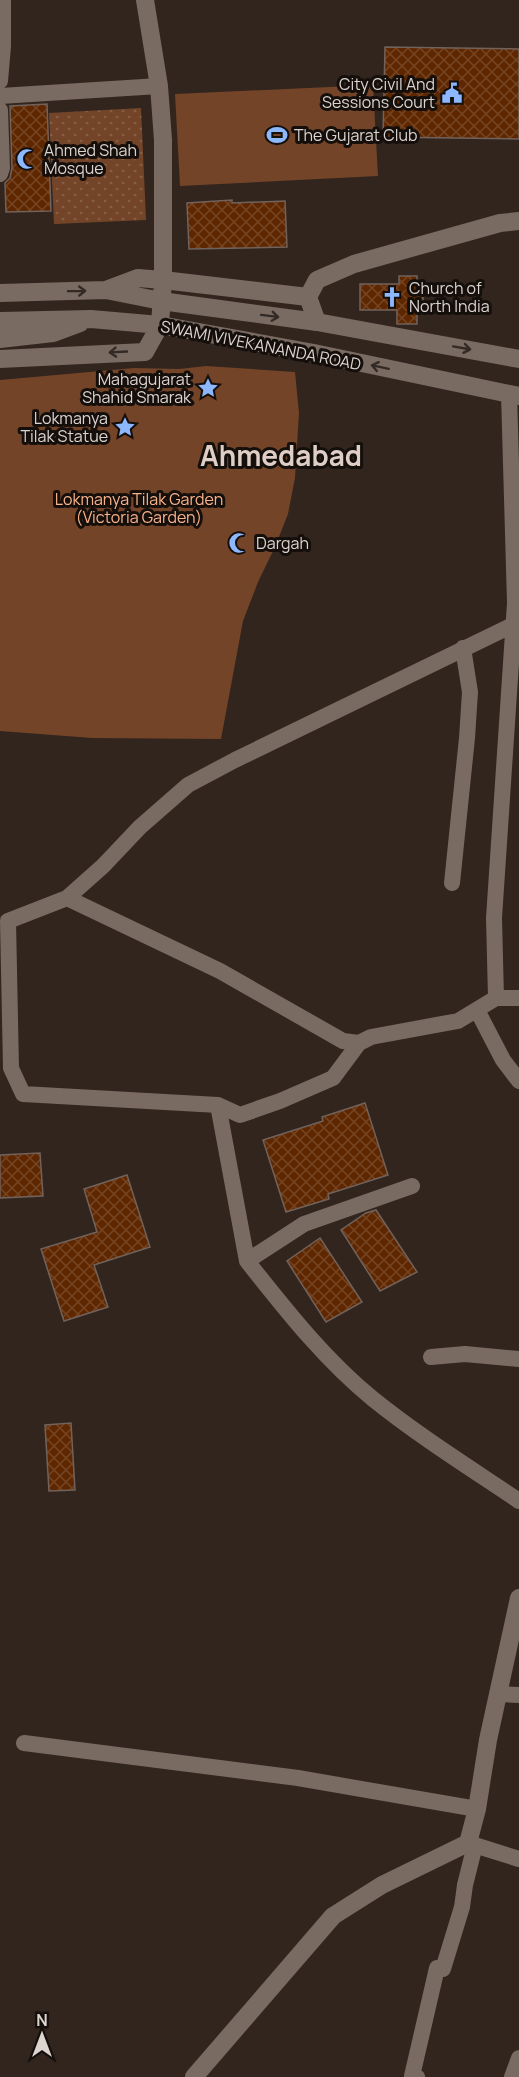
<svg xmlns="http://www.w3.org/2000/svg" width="519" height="2077" viewBox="0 0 519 2077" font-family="Manrope,sans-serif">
<defs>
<pattern id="garden-dots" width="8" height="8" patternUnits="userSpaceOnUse" patternTransform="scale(1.5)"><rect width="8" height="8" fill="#734428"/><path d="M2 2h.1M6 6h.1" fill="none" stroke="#865e46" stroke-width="1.8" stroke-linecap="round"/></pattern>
<pattern id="building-cross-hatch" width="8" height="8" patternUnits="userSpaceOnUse" patternTransform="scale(1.5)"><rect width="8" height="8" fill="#5f2700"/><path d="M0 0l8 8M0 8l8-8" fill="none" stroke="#754524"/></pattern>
</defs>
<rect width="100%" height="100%" fill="#31251e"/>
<path fill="#734428" d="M373,85L378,176L180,186L175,94Z
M206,366L295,372L299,413L295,478L288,514L275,547L258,582L243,621L221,739L92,738L0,731V380L134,368L179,369Z"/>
<path fill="url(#garden-dots)" d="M141,108L146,220L54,224L49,113Z"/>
<path fill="url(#building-cross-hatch)" stroke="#71625b" stroke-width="1.5" d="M385,47L519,49V139L383,137Z
M47,104L51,211L6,212L5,183L10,178L12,168L10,106Z
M232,200V203L285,201L287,247L189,249L187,203Z
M399,276H417V284H423V312H417V324H397V310H360V284H399Z
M365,1103L388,1175L328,1194L329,1199L286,1212L263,1140L323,1121L322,1117Z
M40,1153L43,1196L0,1198V1155Z
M127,1175L150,1247L94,1265L108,1307L64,1321L41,1249L97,1232L84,1189Z
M376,1210L417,1272L380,1291L341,1230L366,1213Z
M320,1238L362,1302L326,1322L287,1261Z
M71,1423L75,1490L49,1491L45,1425Z"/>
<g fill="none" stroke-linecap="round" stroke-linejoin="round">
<path stroke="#796a62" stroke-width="16" d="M0,81L3,46V0
M0,96L159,86
M0,110L2,168L0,174
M509,394L515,603L494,918L496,998H519
M452,883L467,738L470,692L463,648
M67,898L220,971L343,1041L359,1043
M496,998L458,1021L371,1037L359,1043L333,1078L280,1101L240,1115L218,1105L23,1094L11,1068L8,921L67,898L103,866L140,827L188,785L235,760L519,622
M477,1010L503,1060L519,1081
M218,1105L247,1261L304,1224L412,1186
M247,1261C286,1310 324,1359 373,1399C419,1436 470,1468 519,1501
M431,1357L465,1354L519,1359
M498,1694L519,1695
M24,1743L298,1778L477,1809
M468,1843L519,1859
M417,2077L412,2076L437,1968L443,1969L462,1907L465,1885L475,1845
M512,2077L519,2058"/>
<path stroke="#796a62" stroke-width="18" d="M163,280L308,297
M317,322L308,297L317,280L354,264L500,223L519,221
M194,2077L333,1916L382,1885L468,1843L477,1809L488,1740L519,1598"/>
<path stroke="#796a62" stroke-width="18" d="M106,290L138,278L163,280
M0,293L106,290L161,301L317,322L519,359
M0,321L91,319L160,325L314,353L519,396
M0,339L53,333L80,323
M0,359L145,352L160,325L163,280V140L159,86L145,0"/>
</g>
<defs><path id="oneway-shaft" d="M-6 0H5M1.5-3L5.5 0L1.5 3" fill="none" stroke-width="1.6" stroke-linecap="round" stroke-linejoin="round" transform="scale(1.5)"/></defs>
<g stroke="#332a26">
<use href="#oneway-shaft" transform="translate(77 291) rotate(-1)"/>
<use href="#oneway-shaft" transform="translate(270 316) rotate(7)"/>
<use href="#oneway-shaft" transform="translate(462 348) rotate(10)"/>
<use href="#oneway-shaft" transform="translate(118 352) rotate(177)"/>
<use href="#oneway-shaft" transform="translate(380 367) rotate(-168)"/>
</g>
<defs>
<g id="civic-bare" transform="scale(1.62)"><path d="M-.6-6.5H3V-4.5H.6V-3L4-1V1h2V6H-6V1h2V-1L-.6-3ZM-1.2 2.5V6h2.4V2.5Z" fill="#8eb8fd" stroke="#150f0c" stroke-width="2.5" paint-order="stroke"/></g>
<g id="stadium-bare" transform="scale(1.62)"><path d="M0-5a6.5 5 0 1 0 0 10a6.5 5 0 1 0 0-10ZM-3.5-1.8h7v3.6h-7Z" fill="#8eb8fd" stroke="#150f0c" stroke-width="2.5" paint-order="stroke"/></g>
<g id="mosque-bare" transform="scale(1.62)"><path d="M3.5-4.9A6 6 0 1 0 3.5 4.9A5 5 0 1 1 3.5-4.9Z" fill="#8eb8fd" stroke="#150f0c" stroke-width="2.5" paint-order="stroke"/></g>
<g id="church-bare" transform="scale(1.62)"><path d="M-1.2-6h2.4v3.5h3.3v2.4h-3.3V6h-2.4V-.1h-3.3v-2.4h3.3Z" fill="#8eb8fd" stroke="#150f0c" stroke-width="2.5" paint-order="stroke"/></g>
<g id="sight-bare" transform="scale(1.62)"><path d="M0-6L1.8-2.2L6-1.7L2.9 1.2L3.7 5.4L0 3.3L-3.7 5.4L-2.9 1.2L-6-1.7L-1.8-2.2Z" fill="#8eb8fd" stroke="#150f0c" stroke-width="2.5" paint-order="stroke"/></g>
</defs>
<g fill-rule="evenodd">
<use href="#civic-bare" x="452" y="93"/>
<use href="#stadium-bare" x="277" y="135"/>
<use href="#mosque-bare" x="27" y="159"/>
<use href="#church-bare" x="392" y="297"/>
<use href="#sight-bare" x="208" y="388"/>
<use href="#sight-bare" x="125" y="427"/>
<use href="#mosque-bare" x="239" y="543"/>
</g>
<g text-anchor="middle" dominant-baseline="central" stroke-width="6" stroke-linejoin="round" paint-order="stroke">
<g font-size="16" fill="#dcd4cf" stroke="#150f0c" text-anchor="start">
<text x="435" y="84" text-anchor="end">City Civil And<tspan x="435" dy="18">Sessions Court</tspan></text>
<text x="294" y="135">The Gujarat Club</text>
<text x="44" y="150">Ahmed Shah<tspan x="44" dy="18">Mosque</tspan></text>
<text x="409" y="288">Church of<tspan x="409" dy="18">North India</tspan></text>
<text x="191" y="379" text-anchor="end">Mahagujarat<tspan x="191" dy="18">Shahid Smarak</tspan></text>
<text x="108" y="418" text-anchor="end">Lokmanya<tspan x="108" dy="18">Tilak Statue</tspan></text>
<text x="256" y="543">Dargah</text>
</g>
<g font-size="16" fill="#dcd4cf" stroke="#150f0c">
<text transform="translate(261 345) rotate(11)">SWAMI VIVEKANANDA ROAD</text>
</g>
<g font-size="16" fill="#fab28a" stroke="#150f0c">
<text x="139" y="499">Lokmanya Tilak Garden<tspan x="139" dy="18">(Victoria Garden)</tspan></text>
</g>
<g font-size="28" font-weight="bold" fill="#dfcec5" stroke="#150f0c">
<text x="281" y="455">Ahmedabad</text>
</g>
</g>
<g transform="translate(42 2035)" stroke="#150f0c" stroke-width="4.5" paint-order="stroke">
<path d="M0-4.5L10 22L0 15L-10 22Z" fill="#dcd4cf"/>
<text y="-9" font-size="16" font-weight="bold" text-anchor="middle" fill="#dcd4cf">N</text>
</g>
</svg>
